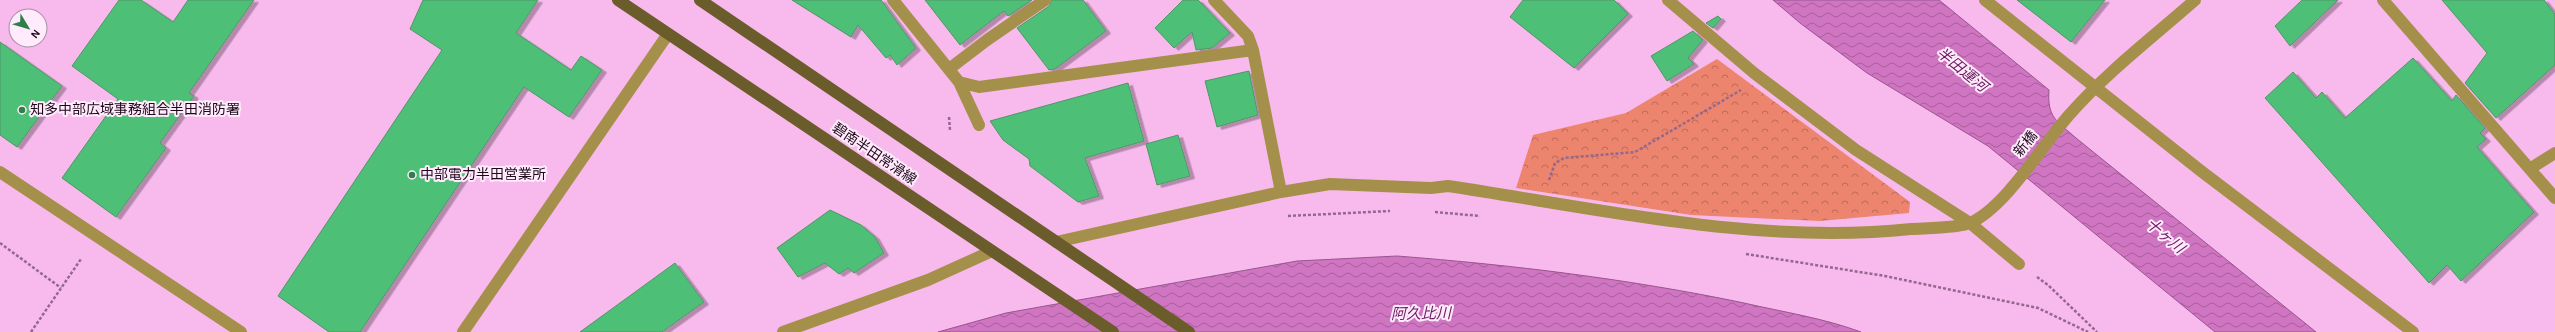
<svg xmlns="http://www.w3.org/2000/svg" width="2555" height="332" viewBox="0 0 2555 332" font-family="'Alegreya Sans','Noto Sans JP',sans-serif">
<defs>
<pattern id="forest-crowns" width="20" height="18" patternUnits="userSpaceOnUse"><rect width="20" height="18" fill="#ed846d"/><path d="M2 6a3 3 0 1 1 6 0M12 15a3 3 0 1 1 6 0" fill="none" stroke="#bf6a59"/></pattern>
<pattern id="water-waves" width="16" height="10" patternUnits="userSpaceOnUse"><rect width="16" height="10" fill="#cf75c1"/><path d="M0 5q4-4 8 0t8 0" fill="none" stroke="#a75e9c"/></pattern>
<filter id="shadow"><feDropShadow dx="4.5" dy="2.5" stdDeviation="0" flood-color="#0004"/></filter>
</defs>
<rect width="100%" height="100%" fill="#f8baed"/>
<path fill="url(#forest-crowns)" d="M1717,59L1910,202L1909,213L1820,221L1691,215L1516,188L1533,135L1626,113Z"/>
<path fill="url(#water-waves)" stroke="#9a548f" d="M1773,0H1939L2049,90C2047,118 2057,121 2076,138L2316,332H2215L1988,146L1867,73L1800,23Z
M1397,256C1513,265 1629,279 1744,303C1783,312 1823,318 1861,332H938L1006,313L1297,261Z"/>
<path fill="#4dbf77" stroke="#529568" filter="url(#shadow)" d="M119,0H141L173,22L188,0H254L189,93L194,96L160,143L166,148L116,217L62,178L118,99L72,66Z
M423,0H538L516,33L571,70L581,56L602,70L569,117L524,87L360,332H329L278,296L442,50L410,29Z
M792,0H881L916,48L897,65L890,55L886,58L858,25L851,37Z
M925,0H1032L1008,16L1004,11L960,45Z
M1052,0H1083L1106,31L1055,69L1049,70L1017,28L1049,6Z
M1183,0H1198L1230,33L1212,48L1196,50L1192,32L1174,48L1155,28Z
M1523,0H1614L1628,14L1574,68L1510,17Z
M2017,0H2105L2071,42Z
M2302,0H2338L2290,46L2275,26Z
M2442,0H2544L2555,14V65L2496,118L2465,83L2487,53Z
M1718,16L1721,19L1713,28L1706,23Z
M1693,31L1703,40L1688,58L1694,64L1667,81L1651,56Z
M0,42L62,86L17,147L0,135Z
M2413,58L2452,101L2456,95L2485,128L2480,133L2486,139L2477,147L2534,212L2461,281L2447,265L2429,283L2265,98L2293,72L2316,98L2322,92L2345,118Z
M1249,71L1258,115L1217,127L1205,81Z
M1128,83L1144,141L1085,158L1099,196L1078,202L1030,166L1029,159L1003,140L990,121Z
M1178,135L1190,176L1157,185L1146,144Z
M830,210L861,225L875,237L884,253L854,273L848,268L839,274L825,263L798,277L777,248Z
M675,263L704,302L662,332H580Z"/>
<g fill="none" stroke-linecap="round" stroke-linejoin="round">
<path stroke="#93688c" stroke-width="2.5" stroke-dasharray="3 2" stroke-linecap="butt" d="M949,117L950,130
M1549,180L1555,163L1564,158L1635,152L1741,90
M1435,212L1480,216
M1288,216L1390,211
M0,243L61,288
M1746,254L1885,276L2038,308L2088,332
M2037,277L2048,285L2097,332
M31,332L81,259"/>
<path stroke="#a5904b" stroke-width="12" d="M893,0L959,82L979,125
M1214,0L1248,36L1253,50L1281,192
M1668,0L1754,73L1856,150L1970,223L2019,264
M1985,0L2201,171L2413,332
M2383,0L2555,198
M949,69L987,40L1045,0
M959,82L979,87L1253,50
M2531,168L2555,153
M0,172L241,332
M1056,242L1281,192L1330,184L1431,188L1448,186C1601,209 1756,245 1911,229C1925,228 1959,228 1970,223C2006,207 2043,144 2070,114C2107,72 2153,37 2195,0
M463,332L668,34
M783,332L928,280L992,251"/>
<path stroke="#6b5c2b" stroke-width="12" d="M618,0L1113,332
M700,0L1189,332"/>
</g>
<g fill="#317e4d" stroke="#ffebfb" stroke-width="1.5">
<circle cx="22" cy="110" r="4"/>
<circle cx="412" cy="175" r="4"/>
</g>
<g text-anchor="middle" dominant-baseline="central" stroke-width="4" stroke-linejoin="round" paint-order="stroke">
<g font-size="14" fill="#1d081a" stroke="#ffebfb" text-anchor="start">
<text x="30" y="110">知多中部広域事務組合半田消防署</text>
<text x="420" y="175">中部電力半田営業所</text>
</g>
<g font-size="14" fill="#1d081a" stroke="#ffebfb">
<text transform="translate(2026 144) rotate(-51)">新橋</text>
<text transform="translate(874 154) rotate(34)">碧南半田常滑線</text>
</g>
<g font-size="15" font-style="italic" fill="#6a1961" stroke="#ffebfb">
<text transform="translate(1962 70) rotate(39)">半田運河</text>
<text transform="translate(2165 236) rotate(40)">十ヶ川</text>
<text transform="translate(1421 314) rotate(-1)">阿久比川</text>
</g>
</g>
<g transform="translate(28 28) rotate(128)"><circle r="19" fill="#ffebfb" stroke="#a590a1"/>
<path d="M0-3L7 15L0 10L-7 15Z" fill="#317e4d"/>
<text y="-6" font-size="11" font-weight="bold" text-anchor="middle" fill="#1d081a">N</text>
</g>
</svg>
